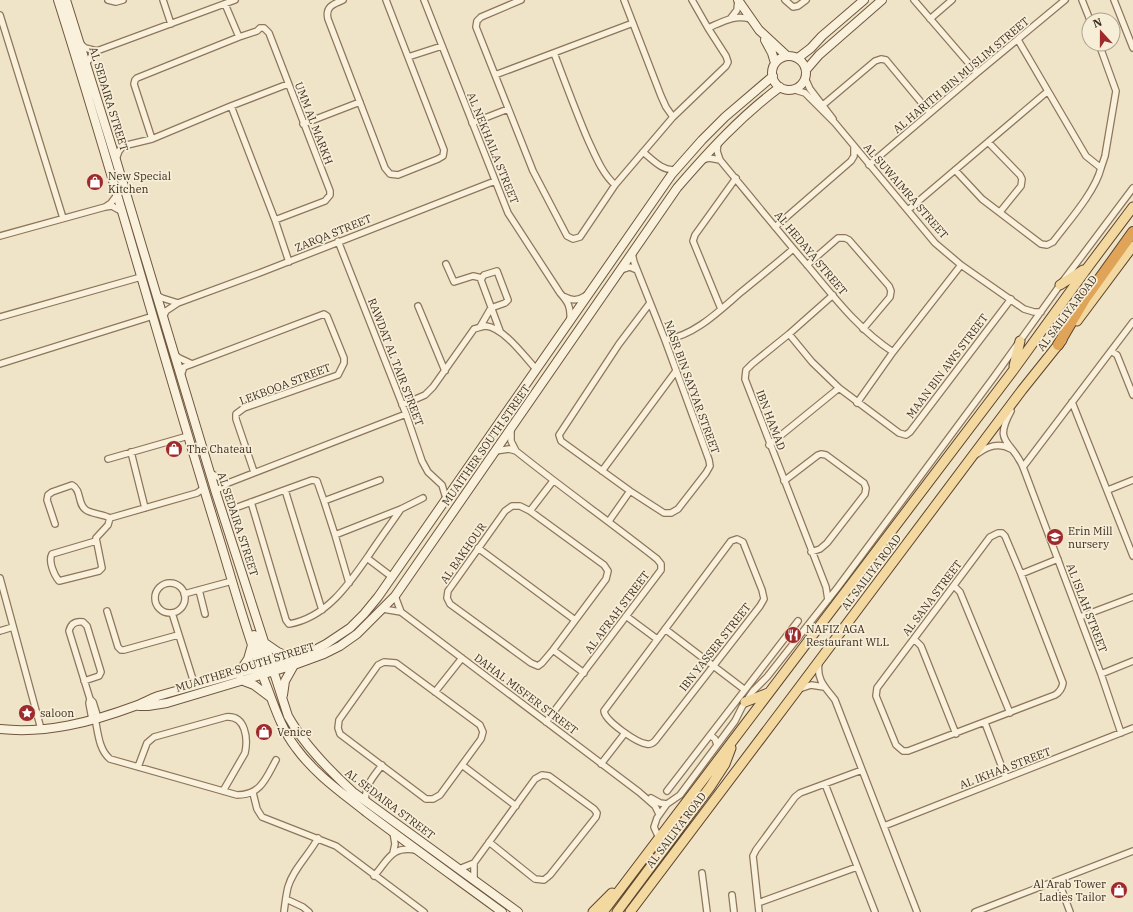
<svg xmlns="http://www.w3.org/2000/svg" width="1133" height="912" viewBox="0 0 1133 912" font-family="'IBM Plex Serif',serif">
<rect width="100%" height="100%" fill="#f0e4c8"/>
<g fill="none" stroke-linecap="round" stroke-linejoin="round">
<g stroke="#8d765c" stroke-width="8">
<path id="street" d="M108,0L116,2L123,0
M163,0L171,24
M343,0C333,4 325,7 328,19L385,168L390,174L398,175L438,159L443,156L444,150L386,0
M424,0L508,213L560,293C568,302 571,307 570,319
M521,0L481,17L477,21L476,27L533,171L567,236L573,239L580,237L615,185L673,117L726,66L728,62L726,56L708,28L692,0
M624,0L661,96L666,107L673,117
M785,0L793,7L798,6L806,0
M914,0L977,73
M1082,0L1090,20
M1114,0L1133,48
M225,4L239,37
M0,15L63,218
M730,19L737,10L738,0
M930,19L952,0
M708,28C722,22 735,14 750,19
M80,43L85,48L97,51
M1099,44L1116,91L1105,156L1101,168
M554,53C565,82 576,112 588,140C596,157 602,173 615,185
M408,57L442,46
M86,64L94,52L235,0
M495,75L633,23
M805,78L810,89L833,119
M792,89L805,93L835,123L935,243L961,265L1024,309L1034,312H1041
M823,105L875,61L881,59L886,60L930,113
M231,106L275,220L289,262
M472,123L508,109
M303,124L360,102
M152,139L134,84L135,80L137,78L239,37L257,31L260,28H264L269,33L330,191V195L325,201L275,220
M988,142L1020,175L1022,179L1021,186L1000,212
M718,143L717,151L720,160C749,195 778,231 808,266C834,297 859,330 893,352
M643,152C652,159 664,173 676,169
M116,159L119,151L123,146L152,139L231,106L288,84
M703,160L709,158L720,160
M869,165L977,73L1065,0
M955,170L982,199L1041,244L1047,245L1053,242C1068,222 1095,192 1101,168L1086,156L1018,40
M105,207L111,203L117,195
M908,210L1048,91
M775,227L851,161L854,156V146
M0,236L105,207L112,206L121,211
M338,241L406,414L422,461L428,472L442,485L446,498
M632,253L634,262L665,340L709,460L710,466L706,473L678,509L671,513H664L630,491L561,441L559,435L619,344L650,303
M446,264L454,282L473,276L482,278L484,275L497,271L508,300L505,303L491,308L480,327
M807,265L838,238H845L849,240L889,286L891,291L890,297L863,329
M621,270L630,267L637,270
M482,278L481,280L500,331
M156,295L162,298L178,303
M565,297C572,301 578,301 585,296
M418,306L445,371
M721,309L693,241L695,235L736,178
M0,317L141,277
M163,318L166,311L178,303L262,272L495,181
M789,334L812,362L839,388L899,433L906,435L910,432L1011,299
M665,340C695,335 718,312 740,293C758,278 776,264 793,249
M1111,351L1117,355L1133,395
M175,355L179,358L192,364
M0,364L153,316
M181,375L184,367L192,364L324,314L327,316L344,358V363L338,375L244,408L236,414V419L254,472
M1072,402L1133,556
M857,403L893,352L961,265
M402,405L425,395L433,387L474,329C478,328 482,326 486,326C504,328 524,356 536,369
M1011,411C993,444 1011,439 1023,467L1101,674L1121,733
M511,429V441L516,451
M769,445L839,388
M495,451L509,449L516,451C562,488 610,522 657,559L661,564V570L546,722
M131,452L145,508
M977,454C988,446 999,442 1011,449
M108,459L188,436
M1023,467L1133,322
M602,471L676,371
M210,473L222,479L228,483
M380,480L324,501L335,535L401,509L423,498
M784,481L818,455L821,454L826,455L864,483L866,488L865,494L827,543L820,549L811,552
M285,490L322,610
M1108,490L1133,480
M216,493L217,490L228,483L406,414
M251,502L286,620L289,624C326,618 349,584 369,555C379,540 390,525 401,509
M512,506H520L530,511L604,565L608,571L606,579L553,650L542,663L538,666L531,663L450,604L447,598L448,591L505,511Z
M235,508L312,480L317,481L324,501
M530,511L553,481
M609,521L630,491
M55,524L47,500L48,495L52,492L72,485C82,490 77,504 86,510C92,514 103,514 110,518
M998,533H1002L1005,536L1021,574L1063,683C1062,689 1060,692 1055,695L908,751H903L896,745L876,696L877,688L990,537Z
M335,535L349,583
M737,539L743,542L762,590L764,599L760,606L655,741C653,743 651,745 647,744C637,743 605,721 604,711L731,541Z
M96,541L52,554C48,561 54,575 59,581L99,571L102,568L96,538L108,525L110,518L197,493L204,488
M478,548L575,620
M367,558L392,577
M1021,574L1058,559
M0,578L41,729
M155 598a15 15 0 1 1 30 0a15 15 0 1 1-30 0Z
M954,586L960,592L1010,713
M199,590L205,614
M184,594L232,581
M395,596L401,612
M828,600L826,587L745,379L746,370L752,364L789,334L833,295
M383,609L401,612L639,792L655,806L659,814
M107,611L118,647L121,650H124L178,635
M172,613L195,686
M626,616L657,639
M1080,617L1133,597
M665,629L745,690
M0,631L13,627
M914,639L921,646L956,734
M553,650L584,673
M384,662L396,663L480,725L483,732L481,739L440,795L433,799H426L340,734L338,728L339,720L378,665Z
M819,663C816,680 826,688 835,700L917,912
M1101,674L1133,661
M84,681L99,676L101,672L87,626L83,622C76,621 71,623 69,631L90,699L93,702L98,718
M799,689L811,685L824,687
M435,692L462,658
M90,699L89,703L92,719
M95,718C98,733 99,750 110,759L237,795C261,795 266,778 276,760
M985,723L1006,778
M710,735L715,739L717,745
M601,764L625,733
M462,765L516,806
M138,767L147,743L154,737L226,717C246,715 248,739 245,753L223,791
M825,784L875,912
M667,791L798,621
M253,793L257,809L262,817L336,846L424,912
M651,798L660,803L667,804
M366,802C363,787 374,776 382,765
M884,826L1133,728
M393,832L395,844L393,853
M659,838L654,827L657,818L667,804L680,795L735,721L742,707L753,691L767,677L838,587L994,377L1060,285L1133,188
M474,863V880
M459,869L474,863L535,779L542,775L549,776L594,809L597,813L596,817L550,875L544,880L535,879L489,842
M702,873L707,912
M374,876C389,859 391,846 416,850
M1058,880L1070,912
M732,895L734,912
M286,899L303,907L309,912
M758,903L857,867
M284,912C285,904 286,895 288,887C293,869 309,855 318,838
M759,912L753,856L756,850L795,797L800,793L862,770
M975,912L1133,851"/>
</g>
<g stroke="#6f573f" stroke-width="10">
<path id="secondary" d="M58,0C115,180 164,361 220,541C235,590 248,639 267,687C275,708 282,730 296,748C315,774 341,792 366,812C411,846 457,879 502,912
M66,0L116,160L216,493L288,716C304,745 329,770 353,792L518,912
M738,0L759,30L787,56
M765,40L772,53L775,63
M772 73a17 17 0 1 1 34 0a17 17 0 1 1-34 0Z
M798,58L811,48L822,36L864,0
M806,70L819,55L882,0
M254,635L265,665L268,668
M265,643L278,652L292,658
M238,674L248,659L252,645
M241,680L254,685L270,697
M283,695L285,681L294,665
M139,706H148L167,703L294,665L324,654L340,646L357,634L395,596L677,188C709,151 741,116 780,87
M0,729C46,734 92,722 135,706C143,703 150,699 158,696L309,653L326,644L350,628L364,614L378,597L672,174L702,140L725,117L773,76"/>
</g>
<g stroke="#5b4430" stroke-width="11">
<path id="primary" d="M1060,285L1083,270
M1077,321L1133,246
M1014,366L1020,341
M745,702L768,693
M593,912L612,893
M603,912L1012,372L1088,267L1133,207
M617,912L710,787L725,764L731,748
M630,912L798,689L1022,390L1062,340"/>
</g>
<g stroke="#5b4430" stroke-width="12">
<path id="highway" d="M1058,345L1085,299L1133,232"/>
</g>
<use href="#street" stroke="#faf1dc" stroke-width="5.5"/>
<use href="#secondary" stroke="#faf1dc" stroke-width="8"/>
<use href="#primary" stroke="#f3d9a0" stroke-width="9"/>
<use href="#highway" stroke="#e0a458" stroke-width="10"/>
</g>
<defs>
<g id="shop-disc" transform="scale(0.9)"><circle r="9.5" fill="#9e2a2b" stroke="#f7eed8"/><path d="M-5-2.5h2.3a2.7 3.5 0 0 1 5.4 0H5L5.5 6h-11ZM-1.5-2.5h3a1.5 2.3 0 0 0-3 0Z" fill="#fff"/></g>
<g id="school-disc" transform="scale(0.9)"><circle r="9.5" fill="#9e2a2b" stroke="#f7eed8"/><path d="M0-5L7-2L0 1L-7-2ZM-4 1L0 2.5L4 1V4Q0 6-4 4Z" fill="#fff"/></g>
<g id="restaurant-disc" transform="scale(0.9)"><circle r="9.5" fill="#9e2a2b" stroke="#f7eed8"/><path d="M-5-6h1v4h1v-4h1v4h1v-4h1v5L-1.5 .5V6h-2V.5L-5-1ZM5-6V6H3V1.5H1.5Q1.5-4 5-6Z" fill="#fff"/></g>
<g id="sight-disc" transform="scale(0.9)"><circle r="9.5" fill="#9e2a2b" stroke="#f7eed8"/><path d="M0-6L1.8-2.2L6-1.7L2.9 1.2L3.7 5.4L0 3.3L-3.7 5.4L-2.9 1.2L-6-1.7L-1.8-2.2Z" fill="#fff"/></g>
</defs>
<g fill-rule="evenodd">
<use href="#shop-disc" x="95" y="182"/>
<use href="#shop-disc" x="174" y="449"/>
<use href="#school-disc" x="1055" y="537"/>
<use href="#restaurant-disc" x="793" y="635"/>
<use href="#sight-disc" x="27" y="713"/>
<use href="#shop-disc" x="264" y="732"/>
<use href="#shop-disc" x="1119" y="890"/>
</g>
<g text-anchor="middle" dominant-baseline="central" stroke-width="3.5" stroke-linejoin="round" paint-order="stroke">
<g font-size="11" fill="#3d2e20" stroke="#f7eed8">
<text transform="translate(961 75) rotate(-40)">AL HARITH BIN MUSLIM STREET</text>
<text transform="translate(109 99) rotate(73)">AL SEDAIRA STREET</text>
<text transform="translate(314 123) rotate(69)">UMM AL MARKH</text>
<text transform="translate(493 148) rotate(68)">AL NEKHAILA STREET</text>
<text transform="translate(906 191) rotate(49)">AL SUWAIMRA STREET</text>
<text transform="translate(333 233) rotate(-22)">ZARQA STREET</text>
<text transform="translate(811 253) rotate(50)">AL HEDAYA STREET</text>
<text transform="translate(1067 313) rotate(-53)">AL SAILIYA ROAD</text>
<text transform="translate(396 362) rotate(69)">RAWDAT AL TAIR STREET</text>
<text transform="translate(947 366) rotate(-53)">MAAN BIN AWS STREET</text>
<text transform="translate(285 384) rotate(-21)">LEKBOOA STREET</text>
<text transform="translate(692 387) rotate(70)">NASR BIN SAYYAR STREET</text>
<text transform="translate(771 420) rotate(69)">IBN HAMAD</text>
<text transform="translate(486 445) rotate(-55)">MUAITHER SOUTH STREET</text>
<text transform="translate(238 524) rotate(72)">AL SEDAIRA STREET</text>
<text transform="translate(463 553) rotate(-55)">AL BAKHOUR</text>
<text transform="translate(871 572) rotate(-53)">AL SAILIYA ROAD</text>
<text transform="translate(932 598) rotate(-53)">AL SANA STREET</text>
<text transform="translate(1087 608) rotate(69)">AL ISLAH STREET</text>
<text transform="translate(617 612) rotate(-53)">AL AFRAH STREET</text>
<text transform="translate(715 647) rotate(-52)">IBN YASSER STREET</text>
<text transform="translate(245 667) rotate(-17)">MUAITHER SOUTH STREET</text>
<text transform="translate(526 694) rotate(37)">DAHAL MISFER STREET</text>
<text transform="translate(1005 768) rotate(-21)">AL IKHAA STREET</text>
<text transform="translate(390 804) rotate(37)">AL SEDAIRA STREET</text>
<text transform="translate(676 830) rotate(-53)">AL SAILIYA ROAD</text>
</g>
<g font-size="11" fill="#3d2e20" stroke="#f7eed8" text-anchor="start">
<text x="108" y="176">New Special<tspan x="108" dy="13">Kitchen</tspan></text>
<text x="187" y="449">The Chateau</text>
<text x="1068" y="531">Erin Mill<tspan x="1068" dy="13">nursery</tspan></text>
<text x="806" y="629">NAFIZ AGA<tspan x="806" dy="13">Restaurant WLL</tspan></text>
<text x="40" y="713">saloon</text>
<text x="277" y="732">Venice</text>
<text x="1106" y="884" text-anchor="end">Al Arab Tower<tspan x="1106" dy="13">Ladies Tailor</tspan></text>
</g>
</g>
<g transform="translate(1101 32) rotate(339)"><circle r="19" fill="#f7eed8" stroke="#ada18e"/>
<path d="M0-3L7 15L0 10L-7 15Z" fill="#9e2a2b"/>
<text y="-6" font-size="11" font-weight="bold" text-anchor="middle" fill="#3d2e20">N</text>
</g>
</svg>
